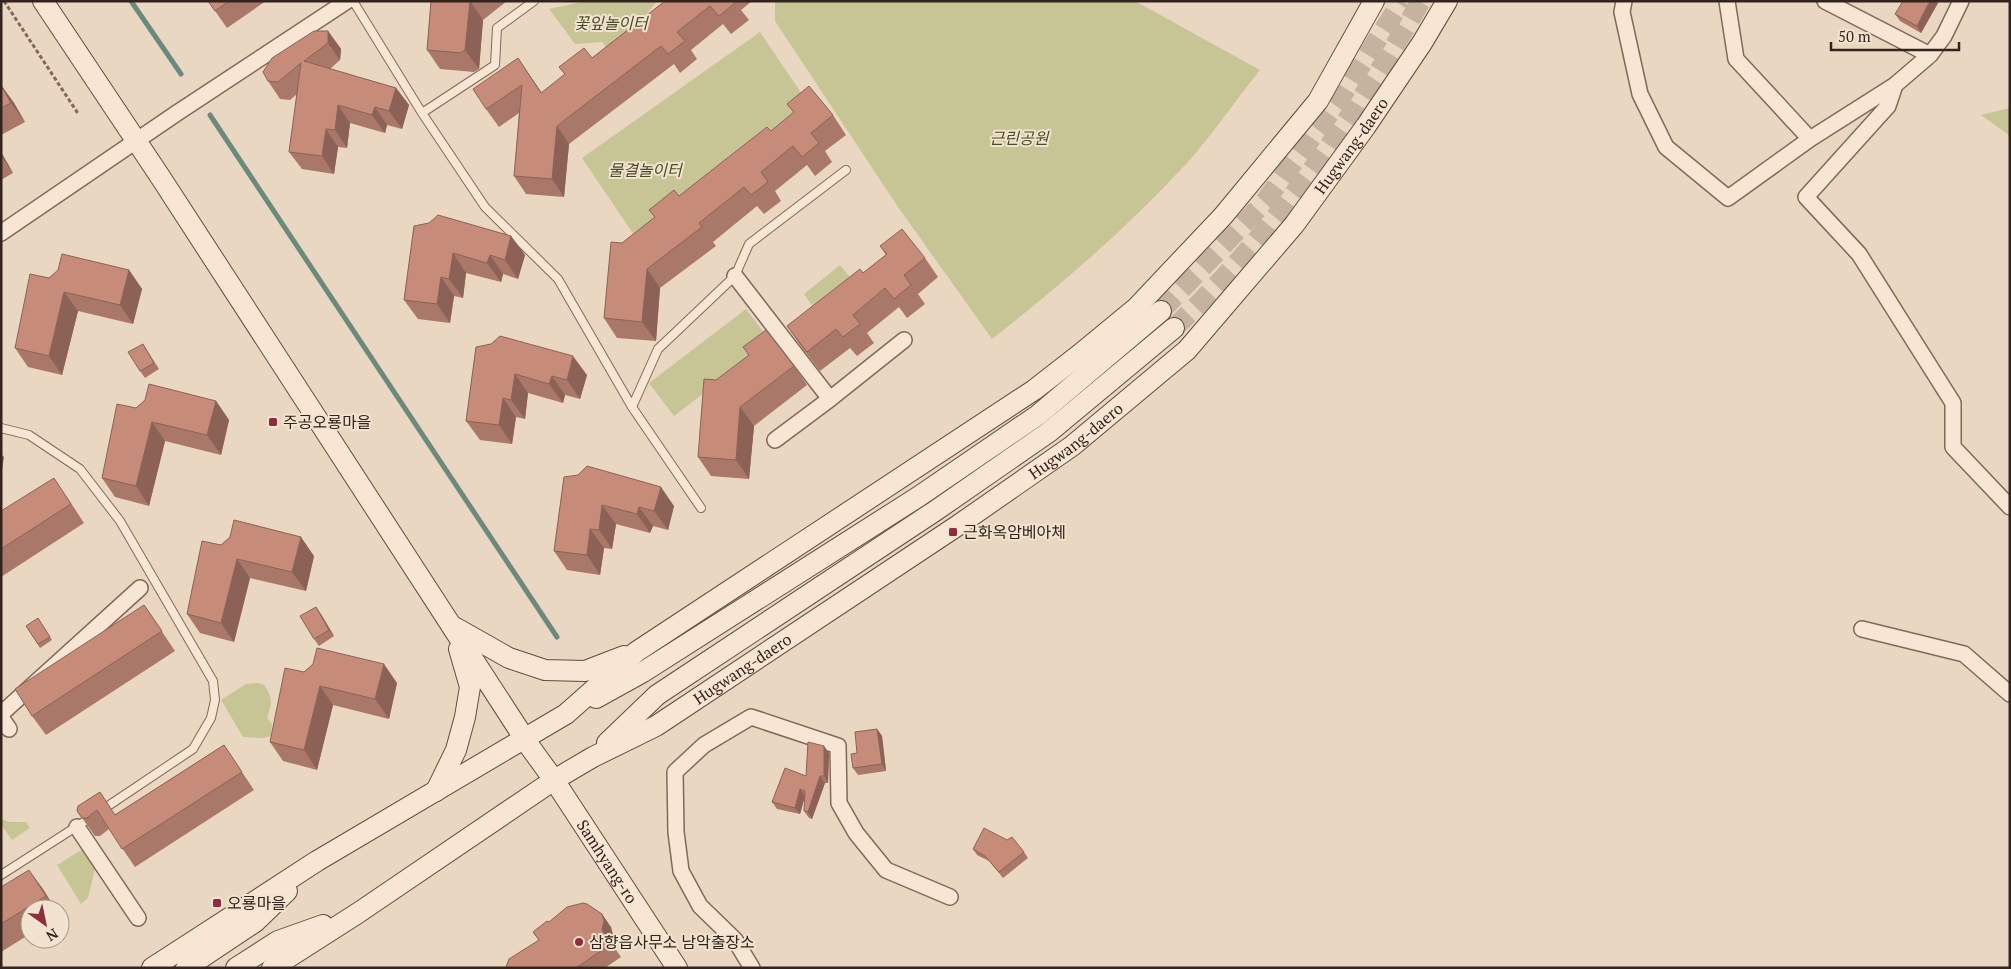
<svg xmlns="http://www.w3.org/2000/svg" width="2011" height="969" viewBox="0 0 2011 969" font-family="'PT Serif','Noto Sans KR',serif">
<rect width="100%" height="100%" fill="#ead7c1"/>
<path fill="#c7c596" d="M586,1H657L611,61L603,42L575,44L549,9Z
M775,1H1135L1260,70C1235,101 1213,134 1187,163C1127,228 1061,285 992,339L898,207L775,21Z
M760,32L808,103L634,235L582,158Z
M2010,108V136L1981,115Z
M840,265L858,287L820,317L804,294Z
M746,309L771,342L674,416L649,383Z
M258,683L264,685C273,697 272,704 267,718L272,724L271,736L263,738L243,737L221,700L246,684Z
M1,819L10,822H26L30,828L12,840L1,825Z
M83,849L95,869L88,898L81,904L57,865Z"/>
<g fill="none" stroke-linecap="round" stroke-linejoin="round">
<path stroke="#6b8a7d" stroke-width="5" d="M131,1L181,74
M210,115L557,637"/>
<path stroke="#c5b3a0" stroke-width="20" stroke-dasharray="20 10" stroke-linecap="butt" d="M1161,311L1266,200L1336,105L1402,1
M1174,328C1273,234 1353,119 1421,1"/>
<g stroke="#82695a" stroke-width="10">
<path id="lane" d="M353,1L422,113L485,207L558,279L632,407L701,508
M422,113L495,65L497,28L534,1
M632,407L658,349L735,276L749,244L846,170
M1,428L29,435L80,469L120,521L213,681L215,700L211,718L193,749L102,810
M1,875L93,816"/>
</g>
<g stroke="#82695a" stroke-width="18">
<path id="street" d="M1624,1L1622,12L1640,94L1666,147L1728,198L1810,139L1895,85L1930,55L1944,36L1961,1
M1727,1L1736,59L1810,139
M1825,1L1930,55
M1895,85L1888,106L1806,197L1859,254L1953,403V447L2010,507
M1,233L177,113L347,1
M735,276L830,399L775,440
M830,399L904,340
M1862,629L1964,654L2010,694
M1,714L140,588
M1,717L9,729
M77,827L138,918
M752,968L735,940L700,906L681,871L676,832L675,772L704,745L751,717L838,746L839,803L856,833L886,870L950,897"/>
</g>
<g stroke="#644a3d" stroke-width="22">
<g id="secondary">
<path id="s1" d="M43,1L161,178L530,747L554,780L677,968"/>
<path d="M456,628L509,658L545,670L585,671L624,656"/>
<path d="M596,698L643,672L918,497L1038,415L1161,311"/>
<path d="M607,743L657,695L935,511L1049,432L1174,328"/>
<path d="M436,791L456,750L465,717L470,687L459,649"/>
<path d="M152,968L317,861L566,714L636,652L1034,390L1079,355L1136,308L1223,216L1318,101L1374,1"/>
<path d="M186,968L255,922L287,891"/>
<path d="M236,968L278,941L323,925"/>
<path id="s2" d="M272,968L358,913L554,780L593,757L656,726L957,526L1072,446L1187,350L1294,225L1366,126L1422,43L1447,1"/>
</g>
</g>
<path stroke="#82695a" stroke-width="3" stroke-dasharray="4 2.5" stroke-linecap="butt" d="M4,1L79,115"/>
<use href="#lane" stroke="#f6e6d3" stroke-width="8"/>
<use href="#street" stroke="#f6e6d3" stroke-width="15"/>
<use href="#secondary" stroke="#f6e6d3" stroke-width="20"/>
</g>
<path fill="#aa7868" d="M208,1H266L227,28Z
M431,1H507L483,20L479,69L474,72L440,69L427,50Z
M665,1H752L741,10L749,20L731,34L723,24L691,50L697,59L680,73L674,64L569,144L564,197L526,194L514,176L519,113L499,127L486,109L518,58L542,93L565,75L559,67L592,58Z
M1938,3L1921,33L1900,21L1895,14Z
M328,31L341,49L340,60L330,69L396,88L409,105L402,129L387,125L385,133L350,123L347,148L338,147L334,174L302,169L289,152L297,94L290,100L280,99L268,81Z
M1,85L14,103L25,122L1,135Z
M787,104L833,115L846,135L825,151L832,162L815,176L807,165L775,191L781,201L764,214L757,206L713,242L716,246L660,288L656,341L617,338L604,318L622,243L655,217L649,210L679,196L771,131L794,113Z
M1,152L13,173L1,180Z
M414,226L511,236L525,255L518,279L503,274L501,282L466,273L463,298L454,296L450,323L418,319L404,300Z
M880,246L925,258L938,277L918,294L925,304L907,318L899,307L867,333L874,343L857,356L850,348L820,371L800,345L787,326L863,273L886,255Z
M129,270L142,289L133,324L78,311L62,375L28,367L15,348L49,278Z
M143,344L159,369L145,378L140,371Z
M476,347L587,375L580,399L565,395L563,403L528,393L525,419L516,417L512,444L480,440L466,421Z
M794,366L807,385L754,426L749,479L711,476L698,457L716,380Z
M216,401L229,420L221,455L165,441L149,506L115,497L102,478L136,408Z
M564,477L674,506L668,530L653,526L650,533L616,524L612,549L604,548L600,575L567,570L554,551Z
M67,497L84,523L1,577V511Z
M221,545L314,556L306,591L250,578L234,642L200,633L187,614Z
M144,605L175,651L46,735L32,716Z
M316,607L334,636L319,646L314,639Z
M38,618L52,640L40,648L26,626Z
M304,672L397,683L389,719L333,705L317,770L283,761L270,742Z
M877,729L882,736L886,771L858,775L853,768L857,753Z
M224,745L254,790L135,867L109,829L100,836H95L77,811L78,806L116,814Z
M829,753L828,783H825L812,819L809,818L804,811L805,796L800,814L777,809L772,802L806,776Z
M973,849L1024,852L1028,858L1003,878L989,861L977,855Z
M1,887L43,889L55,909H30V934L1,952Z
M549,922L611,927L613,935L611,943L621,957L605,968H506L539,940L533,932Z"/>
<path fill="#8b6255" d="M470,1L483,20L479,69L465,50Z
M1930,1H1937L1938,3L1921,33L1917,26Z
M328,31L341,49L340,60L328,43Z
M1,85L14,103L25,122L11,103Z
M396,88L409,105L402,129L389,111Z
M338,105L350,123L347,148L335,130Z
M375,107L387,125L385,133L372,115Z
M557,126L569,144L564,197L552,179Z
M326,129L338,147L334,174L322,156Z
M1,152L13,173L1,156Z
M511,236L525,255L518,279L505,260Z
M453,253L466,273L463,298L449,279Z
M490,255L503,274L501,282L487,263Z
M647,269L660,288L656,341L642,322Z
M129,270L142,289L133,324L120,305Z
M441,277L454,296L450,323L437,304Z
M64,292L78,311L62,375L49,356Z
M573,356L587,375L580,399L567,380Z
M515,374L528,393L525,419L511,400Z
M552,376L565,395L563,403L549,384Z
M503,398L516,417L512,444L499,425Z
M216,401L229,420L221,455L207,435Z
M740,407L754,426L749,479L736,460Z
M152,422L165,441L149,506L136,486Z
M1,454L4,457L1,476Z
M661,487L674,506L668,530L654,511Z
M602,505L616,524L612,549L599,530Z
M639,507L653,526L650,533L637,514Z
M590,529L604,548L600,575L587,555Z
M301,537L314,556L306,591L292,572Z
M237,559L250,578L234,642L221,623Z
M316,607L321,614L334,636L329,630Z
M384,664L397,683L389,719L375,699Z
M320,686L333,705L317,770L304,750Z
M877,729L882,736L886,771L882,764Z
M824,746L829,753L828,783L824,776Z
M820,776L825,783L812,819L808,812Z
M800,789L805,796L800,814L795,808Z
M29,870L43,889L55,909L46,896Z
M602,914L611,927L613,935L611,943L621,957L602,930Z"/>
<path fill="#c68c79" stroke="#8b6255" d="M208,1H229L215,11Z
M431,1H470L465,50L461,53L427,50Z
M665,1H735L736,2L719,16L710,6L677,32L685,41L668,54L661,46L557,126L552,179L514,176L522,85L486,109L473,89L518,58L541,93L565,74L559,67L584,48L592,58Z
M1903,1H1930L1917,26L1895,14Z
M314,31H328V43L304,61L396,88L389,111L375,107L372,115L338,105L335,130L326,129L322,156L289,152L301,63L278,82L268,81L263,72L272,58Z
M1,85L11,103L1,108Z
M809,86L833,115L811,133L819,143L802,157L793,146L761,172L768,182L751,195L744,187L699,223L702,227L647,269L642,322L604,318L611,242L622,243L655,217L649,210L674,190L679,196L767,127L771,131L794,112L787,104Z
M438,215L511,236L505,260L490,255L487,263L453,253L449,279L441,277L437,304L404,300L414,226L429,223Z
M902,229L925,258L904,275L911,285L894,299L885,288L853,315L860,324L843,337L836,329L807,352L787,326L860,269L863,273L887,254L880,246Z
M62,254L129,270L120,305L64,292L49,356L15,348L30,274L49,278L58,270Z
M766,330L794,366L740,407L736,460L698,457L704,379L716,380L749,355L743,347Z
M500,336L573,356L567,380L552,376L549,384L515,374L511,400L503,398L499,425L466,421L476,347L491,344Z
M143,344L154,363L140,371L128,352Z
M149,384L216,401L207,435L152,422L136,486L102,478L117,404L136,408L145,400Z
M587,466L661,487L654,511L639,507L637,514L602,505L599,530L590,529L587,555L554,551L564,477L578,475Z
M54,478L71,504L1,549V511Z
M234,520L301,537L292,572L237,559L221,623L187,614L202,541L221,545L230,537Z
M144,605L162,631L32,716L15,689Z
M316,607L329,630L314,639L300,616Z
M38,618L50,637L38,644L26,626Z
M317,648L384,664L375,699L320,686L304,750L270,742L285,668L304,672L313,664Z
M877,729L882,764L853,768L851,754L857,753L855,732Z
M808,742L824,746V776H820L808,812L804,811L805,791L800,789L795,808L772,802L785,768L806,776Z
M224,745L242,772L122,849L97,810L87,818H82L77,811L78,806L100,792L115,815Z
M984,828L1007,840L1012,837L1024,852L999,872L985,856L973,849Z
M29,870L46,896L1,924V887Z
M583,903L587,904L602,914L604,921L602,930L611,944L576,968H506V967L509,959L539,940L533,932L547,921L549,922L567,907Z"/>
<g fill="#8d2e3e" stroke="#f2e3d0" stroke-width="2">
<rect x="268" y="417" width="10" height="10" rx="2.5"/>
<rect x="948" y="527" width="10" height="10" rx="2.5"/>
<rect x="212" y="898" width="10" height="10" rx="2.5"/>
<circle cx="579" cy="942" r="5"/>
</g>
<g text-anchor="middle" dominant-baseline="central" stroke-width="4" stroke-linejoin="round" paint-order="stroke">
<g font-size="16" font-style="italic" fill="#4a4e25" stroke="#f2e3d0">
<text x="611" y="23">꽃잎놀이터</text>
<text x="1019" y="138">근린공원</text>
<text x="645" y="170">물결놀이터</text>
</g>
<g font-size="16" fill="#33241d" stroke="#f2e3d0">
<text stroke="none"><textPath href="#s2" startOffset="1368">Hugwang-daero</textPath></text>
<text stroke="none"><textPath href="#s2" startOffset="962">Hugwang-daero</textPath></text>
<text stroke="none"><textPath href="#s2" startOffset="558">Hugwang-daero</textPath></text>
<text stroke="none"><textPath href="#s1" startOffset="1029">Samhyang-ro</textPath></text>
</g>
<g font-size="16" fill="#33241d" stroke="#f2e3d0" text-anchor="start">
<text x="283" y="422">주공오룡마을</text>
<text x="963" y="532">근화옥암베아체</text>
<text x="227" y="903">오룡마을</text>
<text x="589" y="942">삼향읍사무소 남악출장소</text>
</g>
</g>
<rect width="2011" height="969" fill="none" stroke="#33241d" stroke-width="5"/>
<g transform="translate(45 924) rotate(147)"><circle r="24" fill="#f2e3d0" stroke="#a69788"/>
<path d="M0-4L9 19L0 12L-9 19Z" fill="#8d2e3e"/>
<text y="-8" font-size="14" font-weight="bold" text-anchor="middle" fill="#33241d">N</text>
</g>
<path d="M1831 42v8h128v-8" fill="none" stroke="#33241d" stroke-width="2.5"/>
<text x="1838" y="42" font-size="15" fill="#33241d" stroke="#f2e3d0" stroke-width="4" paint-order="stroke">50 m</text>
</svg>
